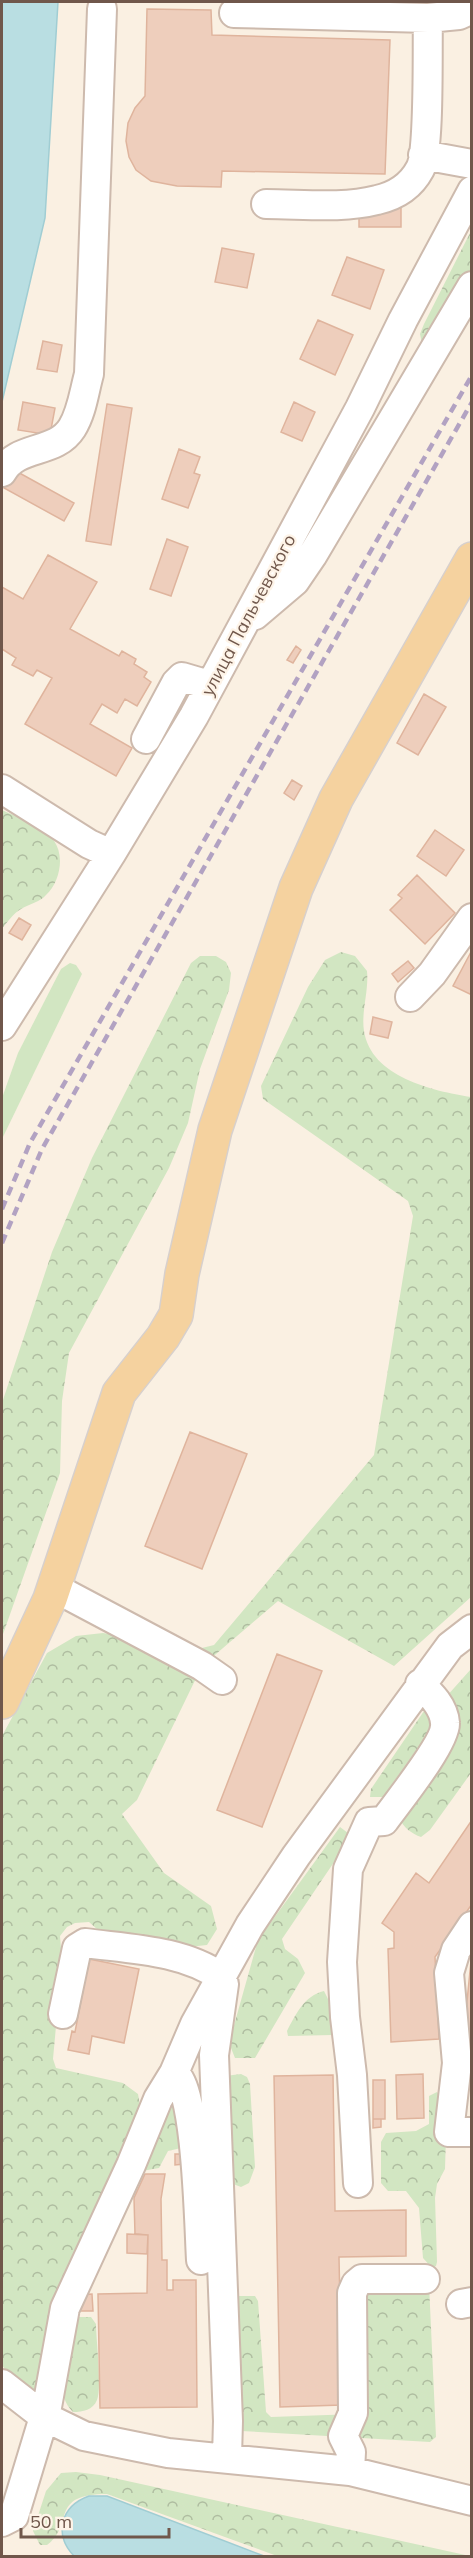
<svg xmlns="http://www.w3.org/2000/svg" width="473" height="2558" viewBox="0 0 473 2558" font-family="Mulish,sans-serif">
<defs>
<pattern id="forest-crowns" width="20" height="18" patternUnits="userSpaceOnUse" patternTransform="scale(1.5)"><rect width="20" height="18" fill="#d2e6c2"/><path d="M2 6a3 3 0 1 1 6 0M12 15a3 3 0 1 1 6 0" fill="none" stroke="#afbda0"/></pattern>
</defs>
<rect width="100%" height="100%" fill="#faf0e2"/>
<path fill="#d2e6c2" d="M70,963L76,965L82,974L2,1139V1098L18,1053L61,969Z"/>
<path fill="url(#forest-crowns)" d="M471,231V293L423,349L420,334L424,324Z
M2,810C27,822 60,829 60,861C60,873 55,887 46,895C40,902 29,904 21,909C14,913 7,922 2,929Z
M341,952L355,956L367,971C369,991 361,1012 364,1031C371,1077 433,1091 471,1097V1597L394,1666L278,1601L202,1666L137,1800L122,1814L164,1873L211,1906L217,1929L207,1945L188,1947L98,1930L89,1922L75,1923L67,1927L60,1936L62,1961L53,2059L56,2068L123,2083L138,2094L141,2112L39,2401L12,2379L2,2365V1736L47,1653L76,1636L103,1633L198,1649L214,1645L374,1455L413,1216L408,1201L263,1099L261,1086L308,987L325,960Z
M200,956H216L226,962L231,973L229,990L200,1069L188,1123L169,1168L69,1353L62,1401L60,1473L2,1637V1403L52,1252L92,1158L191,963Z
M471,1669V1773L430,1830L421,1837C412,1834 403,1827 400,1819L408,1803L459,1728L446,1697Z
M427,1710L434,1725L383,1797H370L371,1789L424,1711Z
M340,1827L348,1833L347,1843L282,1939L285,1949L298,1959L305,1973L255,2058H235L231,2048V2036L258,1940Z
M324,1991L334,2011L333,2035L288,2036L287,2031C296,2014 304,1996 324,1991Z
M241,2074L247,2077L250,2084L255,2167L249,2183L241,2187L228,2182L225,2076Z
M437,2092L447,2103L445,2169L437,2184L435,2198L437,2262L436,2266L432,2268L423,2258L419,2208L406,2191H388L381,2183V2142L386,2133L416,2131L429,2124V2096Z
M174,2096L181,2148L168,2151L159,2168L142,2171Z
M354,2279L429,2284L436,2437L430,2442L241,2431L236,2296H255L258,2301L266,2412L271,2417L356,2414Z
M79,2317H91L96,2324C96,2339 102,2388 97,2400C93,2410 83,2412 73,2412C51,2391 67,2350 72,2323Z
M76,2472L100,2475L470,2556H277L107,2494C48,2494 75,2525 47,2545H40L33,2531L46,2491L61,2473Z"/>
<path fill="#b9dee2" stroke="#a0cdd3" stroke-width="1.5" d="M2,2H58L45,218L2,402Z
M89,2496H107L264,2556H74C53,2534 61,2506 89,2496Z"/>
<path fill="#eecebc" stroke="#dfb49d" stroke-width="1.5" d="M147,9L211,10L212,35L390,40L385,174L222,171L221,187L177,186L151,181L136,170L129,157L126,141L128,123L135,108L145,96Z
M359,208H401V227H359Z
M222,248L254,254L247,288L215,282Z
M347,257L384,270L370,309L332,295Z
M318,320L353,335L335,375L300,359Z
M43,341L62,345L57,372L37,369Z
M23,402L55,408L50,435L18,430Z
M294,402L315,412L302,441L281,432Z
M107,404L132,408L111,545L86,541Z
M179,449L200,457L194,473L200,475L188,508L162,499Z
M14,470L74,503L64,521L4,488Z
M167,539L188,547L171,596L150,589Z
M48,555L97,582L70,629L119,656L122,651L136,659L134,664L147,672L144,677L151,682L137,706L125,699L117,713L102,704L90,724L132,748L116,776L25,724L52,678L37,670L33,676L12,665L16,658L2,649V587L23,599Z
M296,646L301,650L293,663L287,660Z
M424,694L446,707L418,755L397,743Z
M292,780L302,786L294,800L284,793Z
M435,830L464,850L446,876L417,856Z
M417,875L455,913L425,944L390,910L402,898L398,895Z
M19,918L31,925L22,940L9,933Z
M472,950V995L453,986Z
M408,961L414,968L398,982L392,974Z
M373,1017L392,1022L388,1038L370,1034Z
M190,1432L247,1454L202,1569L145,1546Z
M277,1654L322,1671L262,1827L217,1810Z
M472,1820V1904L435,1957L439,2039L391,2042L388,1949L394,1948V1932L382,1923L416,1873L429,1883Z
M89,1959L139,1969L124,2043L92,2036L89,2054L68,2050L72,2031L75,2032Z
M471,1961H472V2033L464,2032Z
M423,2074L424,2118L397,2119L396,2075Z
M333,2075L335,2211L406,2210V2256L339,2257L342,2405L280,2407L274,2076Z
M373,2080H385V2119H373Z
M373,2119H381V2127L373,2128Z
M175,2154H184V2164L175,2165Z
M145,2174H165L161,2199L162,2260H167V2290H173V2280H196L197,2407L100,2408L98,2294L147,2293L148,2235L135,2234L134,2198Z
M127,2234L148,2235L147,2254L127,2253Z
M92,2294L93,2311H78L77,2295Z"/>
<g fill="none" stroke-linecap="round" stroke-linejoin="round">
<g stroke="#cdbaad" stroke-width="32">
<path id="minor" d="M234,13L428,18L459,15L472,9
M423,155L472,164
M266,204C302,204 342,209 377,200C395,196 411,186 420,169C430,151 427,45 428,18
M2,472C18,444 55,455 72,428C82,412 84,392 89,374L102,9
M255,615L295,581L312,556L472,286
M146,739L176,683L182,677L209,685
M2,789L89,844L111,854
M410,997L432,974L472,918
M2,1026L111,854L194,716L360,408L403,320L472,191
M53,1587L202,1666L222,1680
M472,1926L456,1950L449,1973L457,2063L449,2132H472
M224,1984L214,2055L228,2421L227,2457
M63,2014L77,1948L85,1943C130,1949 183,1950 221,1977
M174,2073C197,2087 199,2228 201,2260
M358,2183L352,2075L345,2017L342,1962L348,1869L369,1822L384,1821C397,1803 447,1741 445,1723C444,1707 431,1694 420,1684
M461,2304L472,2302
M2,2384L43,2416L84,2436L168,2453L350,2471L472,2501
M350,2471L351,2452L343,2436L353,2413L352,2293L356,2284L362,2279H425
M2,2522L14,2516L47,2407L65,2308L131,2165L158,2099L174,2073L195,2024L250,1925L296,1856L450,1646L472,1629"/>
</g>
<g stroke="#d7d0cd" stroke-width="36">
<path id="major" d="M2,1702L50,1599L119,1393L163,1337L176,1315L182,1274L215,1130L296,888L336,799L472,559"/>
</g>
<use href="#minor" stroke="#fff" stroke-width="28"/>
<use href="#major" stroke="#f5d29f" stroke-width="33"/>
<path stroke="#b2a2c2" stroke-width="4.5" stroke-dasharray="9 6" stroke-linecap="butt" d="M2,1209L30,1143L472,375
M2,1243L42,1149L472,402"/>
</g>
<g text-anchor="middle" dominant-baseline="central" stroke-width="4.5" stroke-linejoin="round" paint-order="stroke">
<g font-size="18" fill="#70574b" stroke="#fef4e8">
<text transform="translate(248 615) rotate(-62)">улица Пальчевского</text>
</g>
</g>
<rect width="473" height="2558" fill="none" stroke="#70574b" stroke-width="6"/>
<path d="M21 2528v9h148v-9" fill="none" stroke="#70574b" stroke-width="3"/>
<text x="30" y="2528" font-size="18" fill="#70574b" stroke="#fef4e8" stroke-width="4.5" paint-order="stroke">50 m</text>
</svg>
